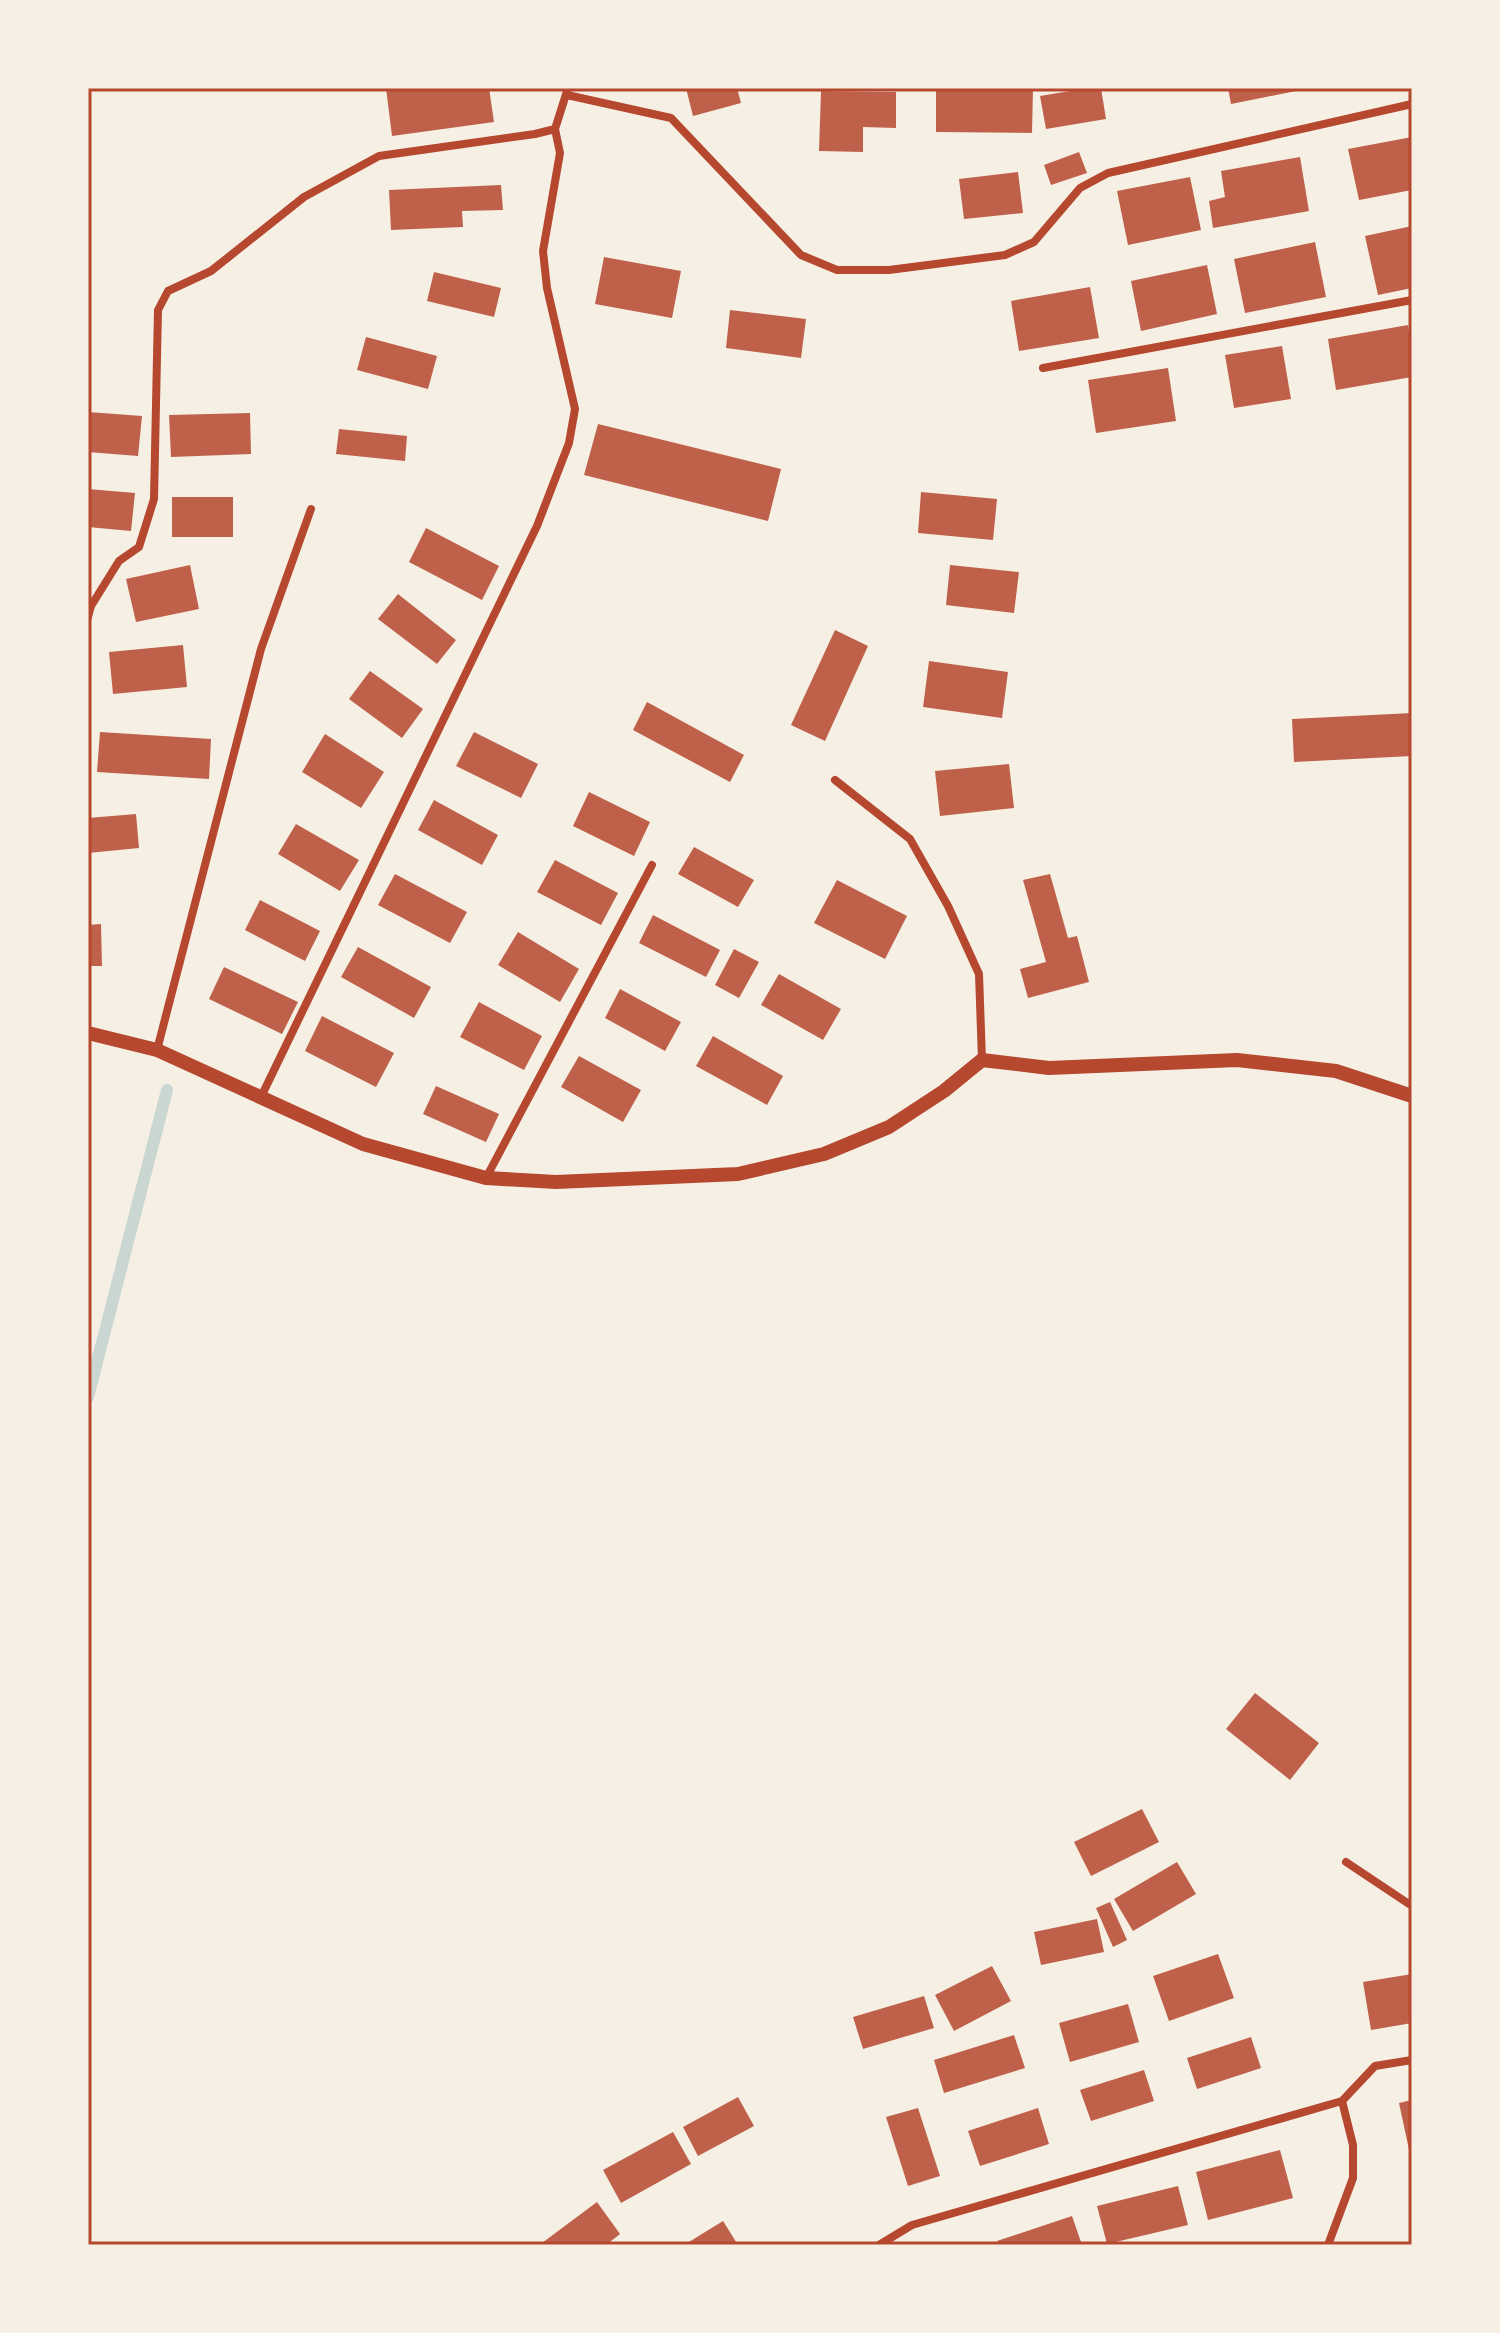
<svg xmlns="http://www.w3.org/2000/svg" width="1500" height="2333" viewBox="0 0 1500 2333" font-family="'PT Sans',sans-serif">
<rect width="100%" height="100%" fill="#f6efe4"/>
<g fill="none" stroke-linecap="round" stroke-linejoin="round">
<path stroke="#c9d6d2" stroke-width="12" d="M88,1397L167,1090"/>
</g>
<path fill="#bf614a" d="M386,88H489L494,122L392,136Z
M686,88H737L741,103L693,116Z
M936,88H1033L1032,133L936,132Z
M1088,88H1101L1106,119L1046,129L1040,96Z
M1228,88H1295L1296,91L1231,104Z
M821,91L896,92V128L863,127V152L819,151Z
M1412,137V190L1359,200L1348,149Z
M1079,152L1087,173L1051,185L1044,165Z
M1300,157L1309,211L1213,228L1209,201L1225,197L1221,171Z
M1018,172L1023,213L964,219L959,179Z
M1190,177L1201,230L1128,245L1117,191Z
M501,185L503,210L462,211L463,227L391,230L389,190Z
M1412,226V288L1378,295L1365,236Z
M1315,242L1326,297L1245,313L1234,259Z
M604,257L681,271L672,318L595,304Z
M1207,265L1217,314L1141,331L1131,281Z
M434,272L501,288L494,317L427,301Z
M1090,287L1099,338L1019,351L1011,301Z
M730,310L806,319L801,358L726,348Z
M1408,325L1412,349V377L1336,390L1328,339Z
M366,337L437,356L428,389L357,370Z
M1282,346L1291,399L1234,408L1225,355Z
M1168,368L1176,421L1096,433L1088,380Z
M88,412L142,416L138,456L88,452Z
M250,413L251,454L171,457L169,415Z
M598,424L781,469L768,521L584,475Z
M339,429L407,436L405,461L336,454Z
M88,489L135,493L131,531L88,527Z
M921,492L997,499L993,540L918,533Z
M172,497H233V537H172Z
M426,528L499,566L482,600L409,562Z
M190,565L199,609L136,622L126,579Z
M950,565L1019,572L1014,613L946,605Z
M398,594L456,640L437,664L378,619Z
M835,630L868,646L825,741L791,725Z
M183,645L187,687L113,694L109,652Z
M929,661L1008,672L1002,718L923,707Z
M370,671L423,709L402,738L349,699Z
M647,702L744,755L730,782L633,730Z
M1412,713V756L1294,762L1292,719Z
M100,732L211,739L209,779L97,772Z
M474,732L538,764L521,798L456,766Z
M325,734L384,772L361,808L302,772Z
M1009,764L1014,808L940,816L935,771Z
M589,792L650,822L634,856L573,826Z
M434,800L498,835L482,865L418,830Z
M136,814L139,848L88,853V818Z
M296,824L359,860L340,891L278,854Z
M694,847L754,880L738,907L678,874Z
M555,860L618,893L601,925L537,892Z
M395,874L467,912L450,943L378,905Z
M1050,874L1068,938L1077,936L1089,982L1028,998L1020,969L1046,962L1023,880Z
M837,880L907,916L885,959L814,923Z
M260,900L320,931L305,961L245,930Z
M653,915L720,950L706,977L639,943Z
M101,924L102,966H88V925Z
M518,932L579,969L560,1002L498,965Z
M358,947L431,987L414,1018L341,977Z
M734,949L759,962L739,998L715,985Z
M224,967L298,1002L282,1034L209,999Z
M779,974L841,1009L823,1040L761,1005Z
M620,989L681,1022L665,1051L605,1018Z
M479,1002L542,1036L524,1070L460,1037Z
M322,1016L394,1053L376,1087L305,1051Z
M713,1036L783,1076L767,1105L696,1066Z
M579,1056L641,1090L623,1122L561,1087Z
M436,1086L499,1114L486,1142L423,1114Z
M1255,1693L1319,1743L1290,1780L1226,1729Z
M1142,1809L1159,1842L1091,1876L1074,1842Z
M1177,1862L1196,1894L1133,1931L1114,1899Z
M1110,1902L1127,1940L1113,1947L1096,1908Z
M1097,1919L1104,1952L1041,1965L1034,1932Z
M1218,1954L1234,1998L1169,2021L1153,1976Z
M992,1966L1011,2001L954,2031L935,1995Z
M1412,1974V2023L1371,2030L1363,1982Z
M924,1996L934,2028L863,2049L853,2017Z
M1128,2004L1139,2042L1070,2062L1059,2023Z
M1014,2035L1025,2068L944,2093L934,2060Z
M1251,2037L1261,2068L1197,2089L1187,2058Z
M1144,2070L1154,2101L1091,2121L1080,2090Z
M738,2097L754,2126L698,2156L683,2127Z
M1412,2100V2159H1411L1399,2103Z
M918,2108L940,2176L908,2186L886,2117Z
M1038,2108L1049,2144L980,2166L968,2131Z
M673,2132L691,2164L621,2203L603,2170Z
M1280,2150L1293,2198L1208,2220L1196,2172Z
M1178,2186L1188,2225L1107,2244L1097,2206Z
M597,2202L620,2234L606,2245H544L542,2243Z
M1072,2216L1082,2245H999L997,2241Z
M723,2221L738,2245H684Z"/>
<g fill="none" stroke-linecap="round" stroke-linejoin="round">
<path stroke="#b5482f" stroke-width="8" d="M567,95L671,118L801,255L837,270H889L1005,255L1034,242L1080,188L1108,173L1412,104
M1043,368L1412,300
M88,617L91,606L119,561L139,547L154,499L158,310L168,291L211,271L304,197L379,156L535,134L555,129
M835,780L910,839L948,906L979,974L982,1060
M157,1050L261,649L311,509
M261,1097L537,526L569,443L575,409L547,288L543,251L560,153L555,129L568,88
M486,1178L652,865
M1346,1862L1412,1906
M879,2245L912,2225L1342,2101L1375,2066L1412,2060
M1328,2245L1353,2178V2145L1342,2101"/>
<path stroke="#b5482f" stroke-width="14" d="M88,1033L157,1050L363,1144L486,1178L556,1182L738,1174L824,1154L889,1127L944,1091L982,1060L1049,1068L1237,1060L1336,1071L1412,1096"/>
</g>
<rect width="1500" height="2333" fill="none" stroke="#f6efe4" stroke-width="180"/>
<rect x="90" y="90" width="1320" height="2153" fill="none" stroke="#b5482f" stroke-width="3"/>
</svg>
